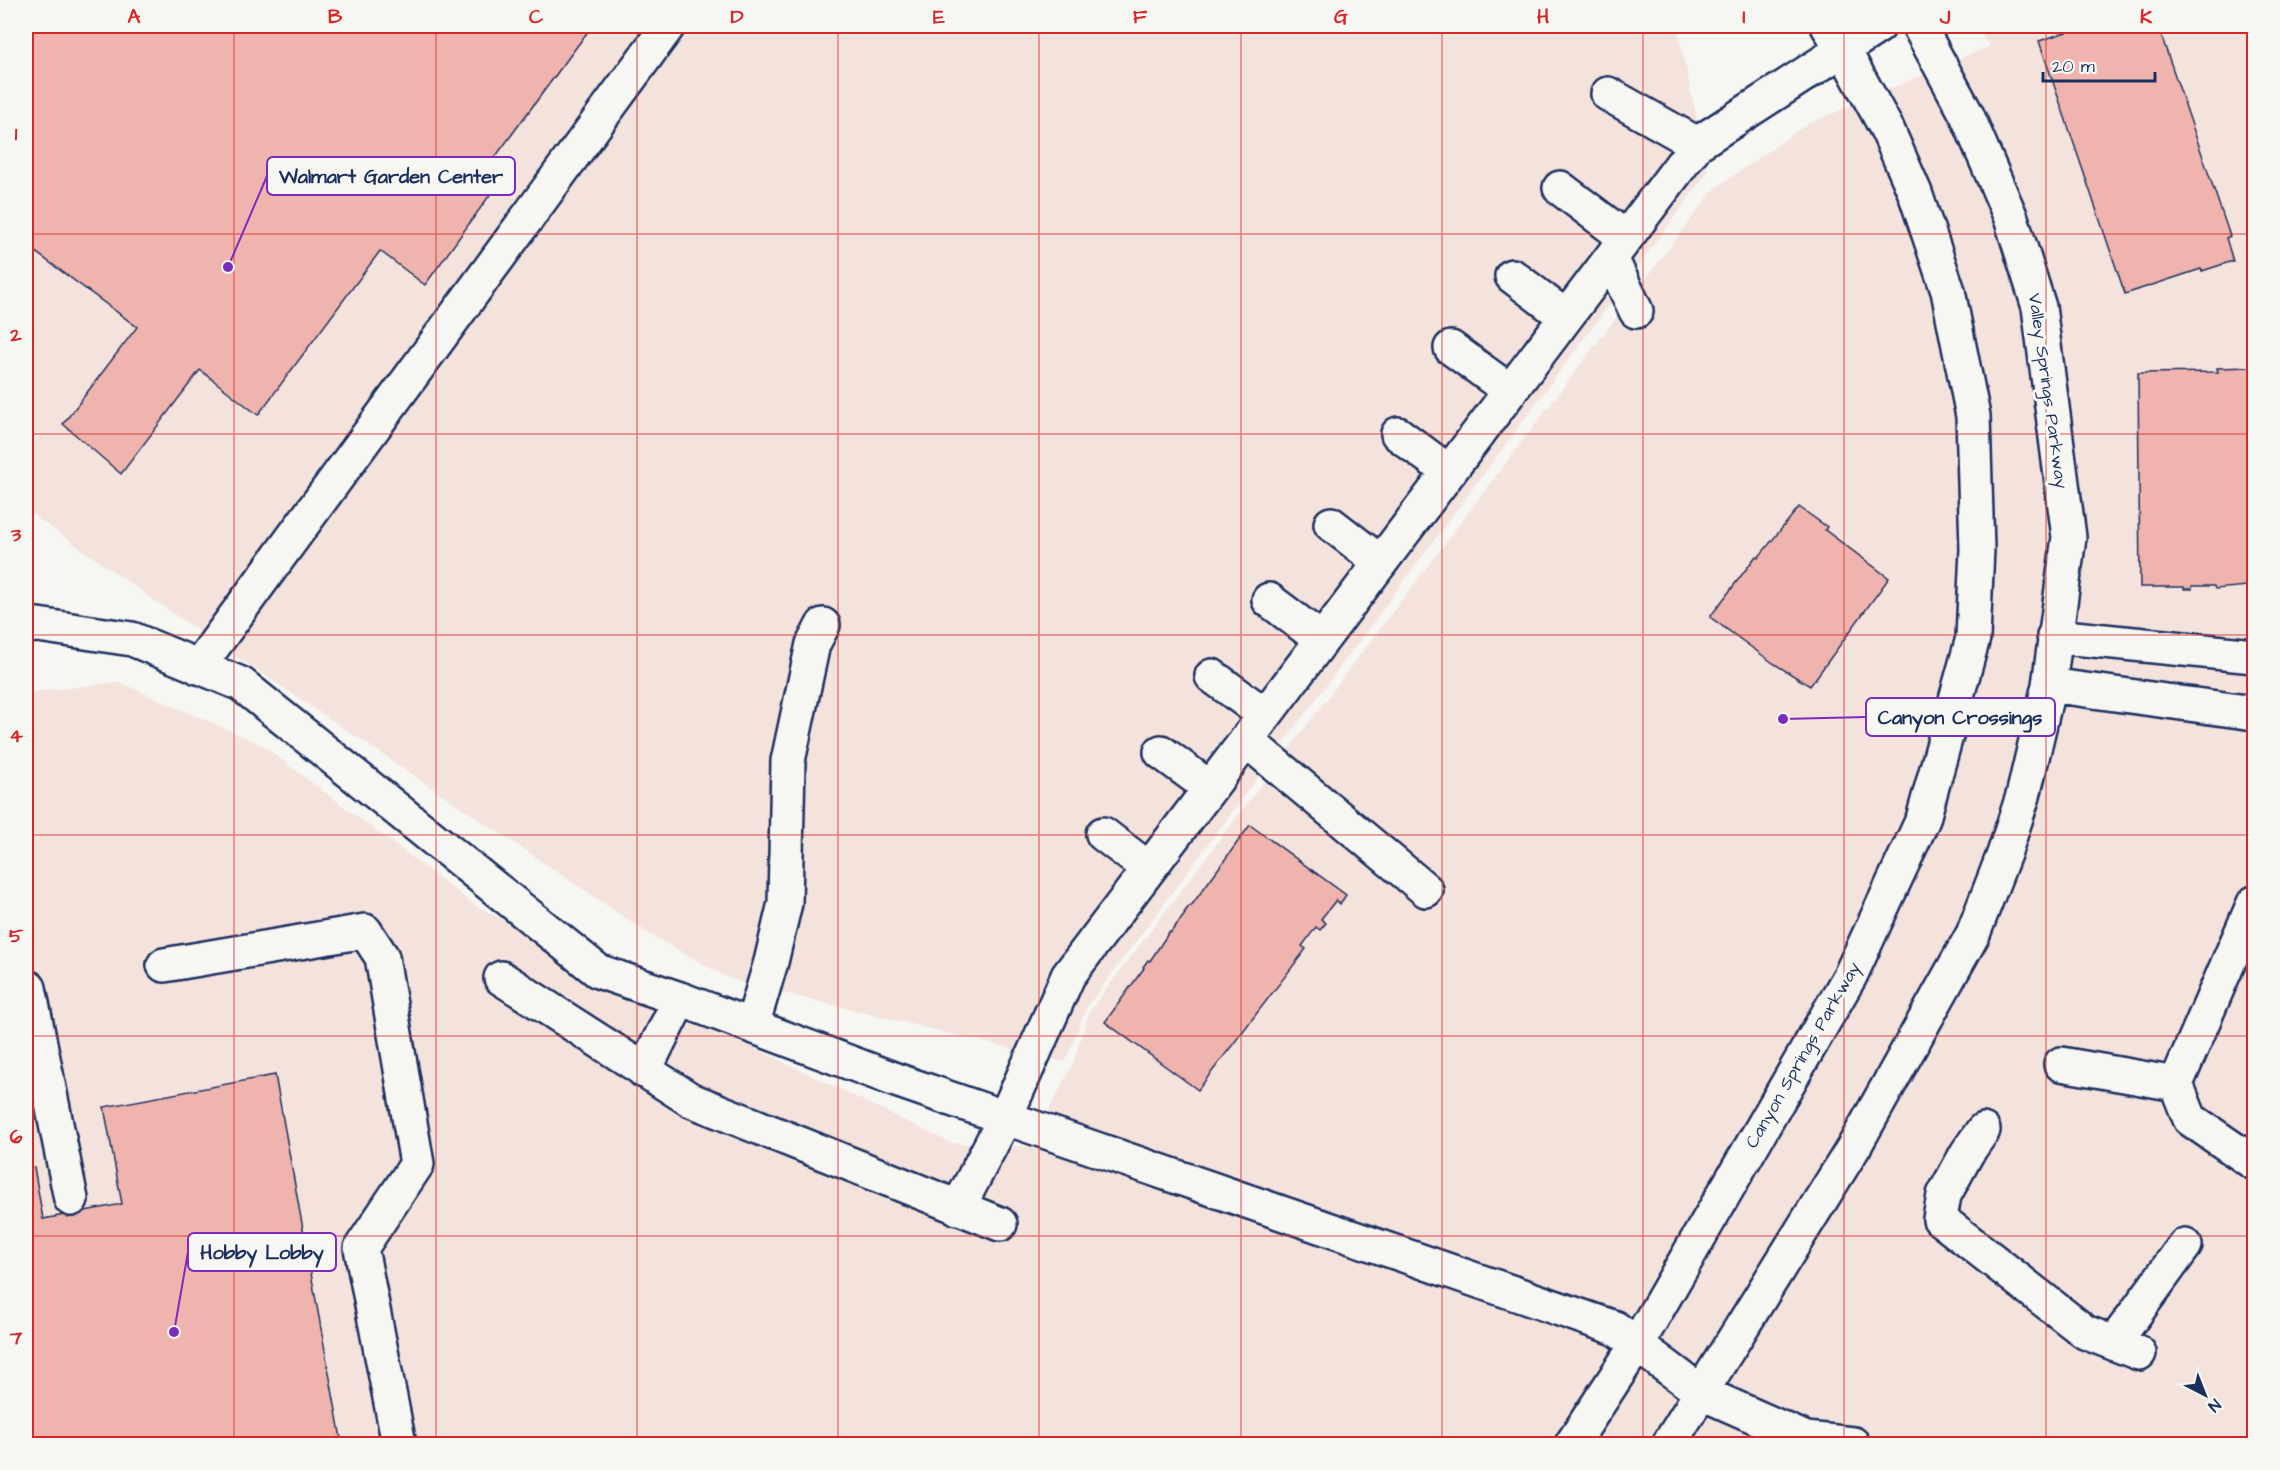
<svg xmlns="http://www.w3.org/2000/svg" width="2280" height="1470" viewBox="0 0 2280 1470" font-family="'Architects Daughter',sans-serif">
<rect width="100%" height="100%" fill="#f6f6f2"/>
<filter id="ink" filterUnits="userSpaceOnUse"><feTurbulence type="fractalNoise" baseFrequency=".0167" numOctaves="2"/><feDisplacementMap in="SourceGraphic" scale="12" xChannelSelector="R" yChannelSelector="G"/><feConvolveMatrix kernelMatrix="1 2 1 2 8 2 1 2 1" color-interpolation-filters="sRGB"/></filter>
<g filter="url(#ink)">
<path fill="#f4e2dd" d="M26,26H1677L1708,172L1087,1007L1065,1062L732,980L648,933L168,610L26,510Z
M1974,26H2254V1444H26V693L119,682L262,745L476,906L686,1015L951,1143L1030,1147L1073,1064L1089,1012L1714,189L1806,125L1990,46Z"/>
<path fill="#efb4ad" stroke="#1b2f5e" stroke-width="1.5" d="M26,26H592L490,164L505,174L425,285L380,251L258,415L200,370L121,474L63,424L137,327L26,245Z
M2084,26H2158L2230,236L2226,238L2233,261L2202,271L2201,269L2125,294L2039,41Z
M2252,367V395H2254V589H2247V586L2215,589L2214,586H2192V589H2184V587H2140L2138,373L2218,372L2217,368Z
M1799,507L1827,527L1825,530L1889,578L1810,686L1773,663L1710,617L1756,556L1758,558Z
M1250,825L1346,895L1340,904L1336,900L1321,919L1326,923L1320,930L1316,927L1302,946L1306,949L1198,1090L1105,1022L1144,968L1143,967L1148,960L1150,961L1169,932L1170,933L1185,914L1184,913L1190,905L1191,906Z
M275,1075L342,1444H26V1169L34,1167L43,1219L122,1204L104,1107Z"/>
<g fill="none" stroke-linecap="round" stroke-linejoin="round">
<g stroke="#1b2f5e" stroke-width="38">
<path id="minor" d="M1608,94L1697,144
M1560,188L1626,238
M1611,258L1636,311
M1512,276L1566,317
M1451,348L1510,391
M1398,434L1449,472
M1331,524L1380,562
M1269,600L1322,640
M26,626L38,625L132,639L241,684L598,971L680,999L896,1080L1615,1328L1702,1393L1806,1439L1853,1444
M2054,636L2254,656
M198,667L668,26
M1212,676L1265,715
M2049,685L2254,713
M1246,740L1426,890
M1161,752L1210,788
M1103,834L1149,869
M2254,903L2176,1084L2190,1119L2254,1163
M164,965L365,931L382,957L417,1164L361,1248L399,1444
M501,978L691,1100L1000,1224
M29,988L71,1199
M752,1026L771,962L785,903L788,761L813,644L823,625
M2061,1064L2176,1084
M644,1071L680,999
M1983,1130L1967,1153L1944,1195L1940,1219L2085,1332L2139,1353
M958,1208L1005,1118L1068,976L1697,144L1879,26
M2114,1343L2185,1245
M1572,1444L1636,1346L1850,976L1923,819L1973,638L1977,549L1973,416L1948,291L1915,193L1888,131L1843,49L1828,26
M1669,1444L1855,1145L1973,934L2004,854L2023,796L2049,685L2069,537L2039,307L2011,218L1967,115L1919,26"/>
</g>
<use href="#minor" stroke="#f6f6f2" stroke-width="33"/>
</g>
</g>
<path fill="none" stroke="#d62828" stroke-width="1.5" stroke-opacity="0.55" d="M234,26V1444M436,26V1444M637,26V1444M838,26V1444M1039,26V1444M1241,26V1444M1442,26V1444M1643,26V1444M1844,26V1444M2046,26V1444M26,234H2254M26,434H2254M26,635H2254M26,835H2254M26,1036H2254M26,1236H2254"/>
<g text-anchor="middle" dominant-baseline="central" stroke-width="6" stroke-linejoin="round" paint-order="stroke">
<g font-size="18" fill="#1b2f5e" stroke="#f6f6f2">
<text transform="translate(2048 391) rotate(82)">Valley Springs Parkway</text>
<text transform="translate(1803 1055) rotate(-60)">Canyon Springs Parkway</text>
</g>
</g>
<path fill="none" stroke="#7b2cbf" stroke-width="2" d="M228 267L267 176M1783 719L1866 717M174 1332L188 1252"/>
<g fill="#7b2cbf" stroke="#f6f6f2" stroke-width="2">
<circle cx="228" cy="267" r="6"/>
<circle cx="1783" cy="719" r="6"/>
<circle cx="174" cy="1332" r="6"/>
</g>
<g fill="#f6f6f2" stroke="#7b2cbf" stroke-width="2">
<rect x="267" y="157" width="248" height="38" rx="6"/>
<rect x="1866" y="698" width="189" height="38" rx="6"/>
<rect x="188" y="1233" width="148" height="38" rx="6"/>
</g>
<g font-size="20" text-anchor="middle" font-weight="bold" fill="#1b2f5e">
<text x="391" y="183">Walmart Garden Center</text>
<text x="1960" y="724">Canyon Crossings</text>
<text x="262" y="1259">Hobby Lobby</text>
</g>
<rect width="2280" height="1470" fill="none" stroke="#f6f6f2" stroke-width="66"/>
<g transform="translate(2205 1395) rotate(138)" stroke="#f6f6f2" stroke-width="4.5" paint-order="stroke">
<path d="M0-4.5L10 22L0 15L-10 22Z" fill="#1b2f5e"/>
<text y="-9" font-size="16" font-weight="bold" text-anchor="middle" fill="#1b2f5e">N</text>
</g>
<path d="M2043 72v9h112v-9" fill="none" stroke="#1b2f5e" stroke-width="3"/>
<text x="2052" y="72" font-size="18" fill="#1b2f5e" stroke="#f6f6f2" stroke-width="4.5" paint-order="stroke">20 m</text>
<rect x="33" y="33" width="2214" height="1404" fill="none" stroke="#d62828" stroke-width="2"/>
<g font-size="20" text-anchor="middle" font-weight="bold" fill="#d62828">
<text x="134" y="23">A</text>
<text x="335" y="23">B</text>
<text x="536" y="23">C</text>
<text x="737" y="23">D</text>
<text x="939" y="23">E</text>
<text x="1140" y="23">F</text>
<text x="1341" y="23">G</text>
<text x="1543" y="23">H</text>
<text x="1744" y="23">I</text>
<text x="1945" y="23">J</text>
<text x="2146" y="23">K</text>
<text x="16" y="140">1</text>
<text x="16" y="341">2</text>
<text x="16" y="541">3</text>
<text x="16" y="742">4</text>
<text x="16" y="942">5</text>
<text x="16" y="1143">6</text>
<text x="16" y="1344">7</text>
</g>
</svg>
